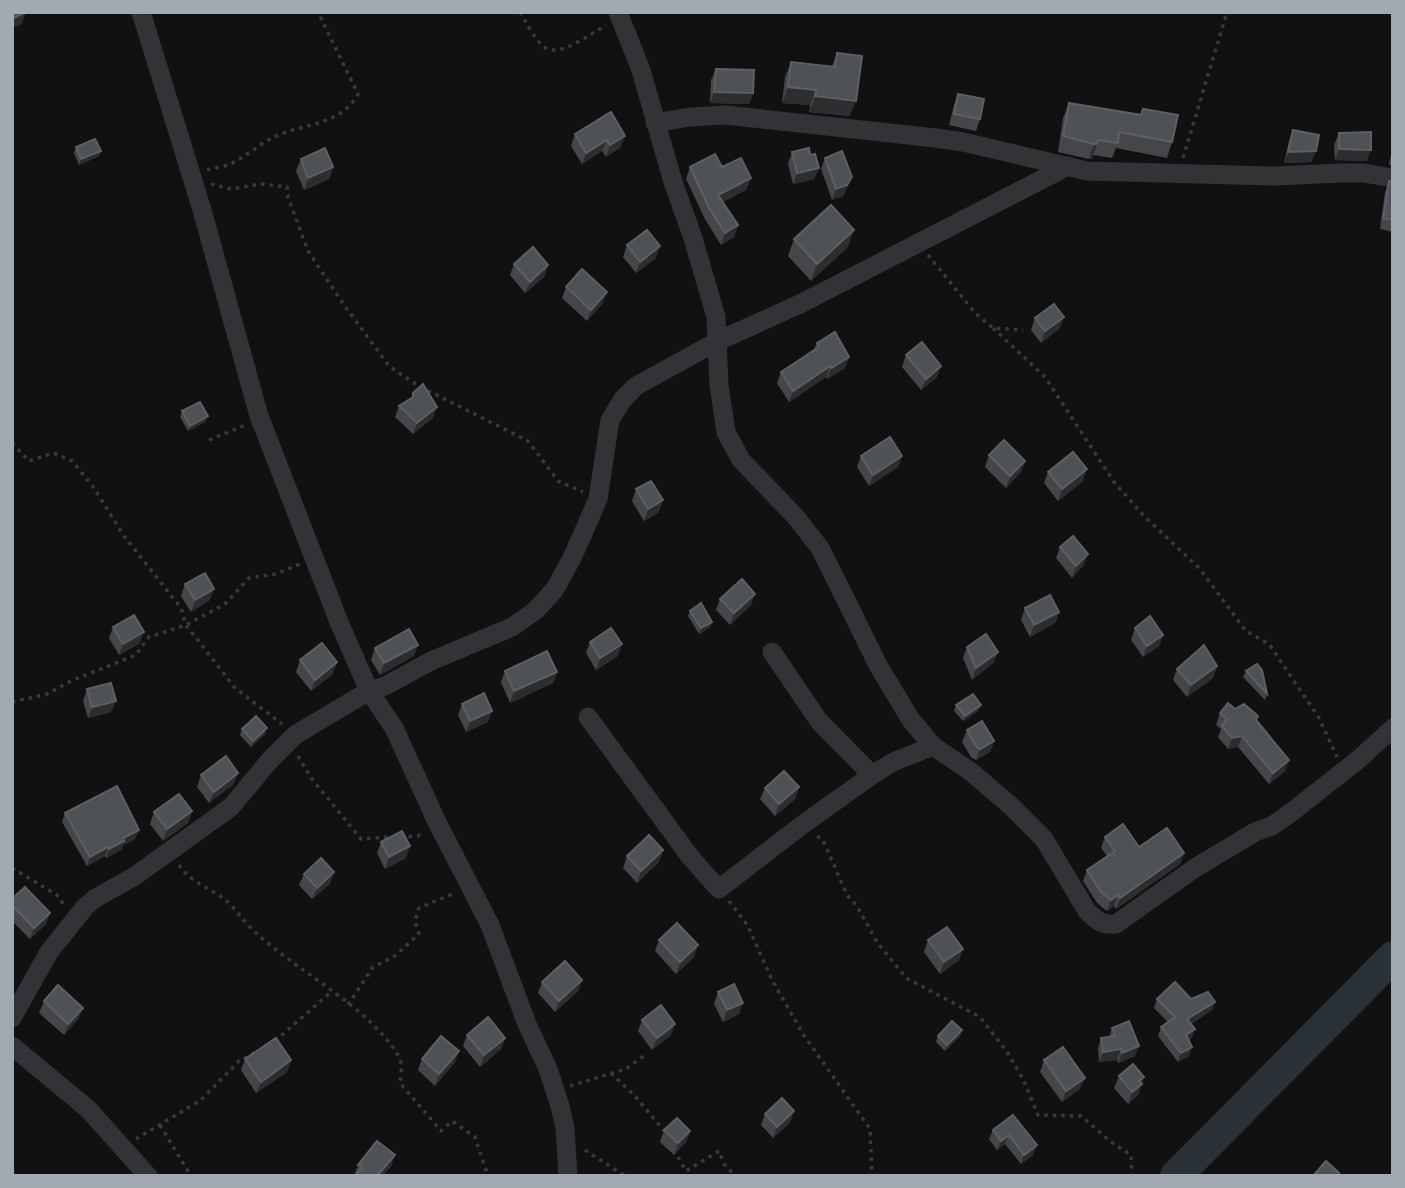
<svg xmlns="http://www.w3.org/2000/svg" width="1405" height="1188" viewBox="0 0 1405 1188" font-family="'Nunito Sans',sans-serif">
<rect width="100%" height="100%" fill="#111112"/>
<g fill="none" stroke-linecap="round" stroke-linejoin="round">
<path stroke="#2a3238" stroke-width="32" d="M1176,1176L1393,957"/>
<path stroke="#383a3e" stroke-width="3.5" stroke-dasharray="3.5 5" stroke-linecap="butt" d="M520,12C526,22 536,43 546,48C561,57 592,33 606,25
M1183,158L1227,12
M207,170C213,168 221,167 228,165C243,159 259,144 274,137C303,123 341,126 358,94L318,12
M211,184L231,189L261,184L287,187L288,197L308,251L344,305L389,366L417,385L528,441L558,481L583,492
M928,255L975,313L993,328L1023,330
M993,328L1045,377L1114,482L1144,516L1199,568L1246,631L1269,644L1319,718L1337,757
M209,440L246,425
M12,443L29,461L53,453L72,461L92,485L124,536L181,608L186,625L235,688L282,724
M12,702L47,694L71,681L136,655L149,637L186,625L225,604L249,578L276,574L300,564
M298,756L311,778L361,839L392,837
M817,836L823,840L847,895L857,906L877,942L906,978L980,1017L1007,1052L1023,1079L1038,1115L1081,1116L1111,1142L1131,1155L1132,1176
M400,837L418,836L423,832
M179,865C190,883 212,888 229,903C238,912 245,923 254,931C297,972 369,1006 399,1057C403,1064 401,1075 400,1083L441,1131L452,1121L475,1137L488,1176
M12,868L57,895L64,905
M729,901L748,926L772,980L803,1034L870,1129L872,1176
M348,1005L373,967L395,956L419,934L415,921L419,908L455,893
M275,1041L331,992
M611,1073L635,1096L664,1131
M570,1086L626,1069L645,1055
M160,1125L191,1176
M136,1139L201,1100L239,1061L256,1052
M585,1150L625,1176
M678,1157L686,1171L719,1151L724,1164L735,1176"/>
<path stroke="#323337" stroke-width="19" d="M141,12L202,210L259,416L339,622L369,691L394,728L437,822L490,925L527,1024L548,1069L560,1106L565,1128L568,1176
M618,12L641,70L673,182L693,238L716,317L719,385L726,432L741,460L795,516L820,548L879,667L911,720L933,746L970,771L1011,806L1044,839L1087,911C1096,920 1103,926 1116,924L1195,868L1255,832L1272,826L1293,811L1359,759L1393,728
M655,123L690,117L726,115L935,138L963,142L1087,171L1276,176L1341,173H1363L1393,178
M772,652L819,721L872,775
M588,717L691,858L719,889L802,825L872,775L893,762L933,746
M12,1018L49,952L85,907L94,899L135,876L231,807L270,760L295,735L369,691L385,686L431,661L512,627L535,611L555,589L573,556L598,499L610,420L623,399L636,386L718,341L800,304L1068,166
M12,1046L88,1109L148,1176"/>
</g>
<path fill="#44464a" d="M837,53L850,116L809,112L810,105L782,103L785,77L791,62L832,66Z
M716,69L753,93L749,104L710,103L711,80Z
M958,94L980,119L976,131L949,125L954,105Z
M1069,103L1141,114L1143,109L1172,142L1167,158L1116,148L1112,158L1093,155L1092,159H1089L1058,152L1063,118Z
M611,112L621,147L606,157L602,151L582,164L571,146L575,134Z
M1293,130L1316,151L1311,162L1284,163L1289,141Z
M1339,133L1367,161L1335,160L1334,145Z
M1393,142V166L1389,165Z
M76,147L101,151L99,156L79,165L74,153Z
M792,152L810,155L819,168L814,179L793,184L788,164Z
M825,158L852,177L843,196L832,200L821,169Z
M301,159L333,167L329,179L304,190L296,171Z
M690,167H722L751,178L746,190L723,202L738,225L734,237L721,245L705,219L686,179Z
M1389,181H1393V232L1380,229L1385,192Z
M794,239L848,247L811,281L788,256Z
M627,245L656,258L636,273L623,257Z
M514,264L548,265L544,277L525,293L510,275Z
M566,287L603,303L587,321L562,298Z
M1035,318L1060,328L1041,343L1031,330Z
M817,343L849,357L845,368L827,379L826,377L789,402L777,383L781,372L814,349Z
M906,355L937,377L921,390L902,367Z
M413,393L433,418L413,434L395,417L399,406L411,398Z
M182,411L208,416L205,422L188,431L180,417Z
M989,455L1025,461L1021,472L1006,488L985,467Z
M861,456H902L898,467L869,486L857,467Z
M1048,472L1083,481L1058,501L1044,483Z
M636,489L659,512L644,521L632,501Z
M1060,547L1084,565L1072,578L1056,558Z
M185,584L210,600L191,612L181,596Z
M720,599L751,605L730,625L716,610Z
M1025,608L1059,612L1055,623L1030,637L1021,620Z
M690,611L712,622L710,627L699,634L688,616Z
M113,627L140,643L119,655L109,638Z
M1135,628L1163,635L1159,646L1143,657L1131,640Z
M590,642L618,656L596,670L586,653Z
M967,647L998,652L993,663L972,680L963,658Z
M375,648L414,656L380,675L371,660Z
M300,660L333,674L311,691L296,672Z
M1217,666L1213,678L1187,697L1173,680L1177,669Z
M505,671L557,672L553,683L510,703L501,682Z
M1246,671L1267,694L1265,700L1243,677Z
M87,689L116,701L111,712L88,718L83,701Z
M462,704L488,722L466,732L458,715Z
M956,705H981L978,711L963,721L954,711Z
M1235,709L1256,720L1289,760L1285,771L1269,784L1238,747L1228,749L1218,737L1221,729L1216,725L1220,713Z
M267,728L265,734L251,747L240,735L242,729Z
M967,730L994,741L990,752L976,760L971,757L962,742Z
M201,775L234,784L209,803L197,787Z
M799,787L795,799L775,816L760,799L765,788Z
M192,811L188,823L163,841L150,824L154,812Z
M65,813L135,839L123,845L121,850L106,858L105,856L87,866L62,822Z
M1105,837L1139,847L1184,853L1180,864L1116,909L1114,906L1107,911L1097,903L1083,881L1087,870L1107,856L1101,848Z
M381,842L406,858L385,869L377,853Z
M663,850L659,862L637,883L623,868L627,856Z
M304,874L330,884L312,899L299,885Z
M12,899L46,924L30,939L12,921Z
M659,940L694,957L676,974L655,951Z
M928,940L963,949L959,960L940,974L924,952Z
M582,980L578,991L555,1012L538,993L542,982Z
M718,992L739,1014L723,1022L714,1004Z
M1157,999H1191L1215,1002L1212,1010L1191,1024L1195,1029L1192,1037L1189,1040V1056L1178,1062L1158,1036L1161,1027L1168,1022L1154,1008Z
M44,1001L83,1008L78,1019L64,1035L39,1013Z
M642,1020L671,1035L652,1050L638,1031Z
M1112,1028L1135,1056L1118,1063L1117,1060L1099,1062L1098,1049L1101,1038L1109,1037Z
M467,1035L505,1038L501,1049L480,1067L463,1046Z
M938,1036H960L945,1051L936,1042Z
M245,1059L291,1060L287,1072L256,1093L241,1070Z
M422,1059L455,1062L435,1086L418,1070Z
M1044,1060L1080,1089L1062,1102L1040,1072Z
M1119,1076L1144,1077L1138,1095L1128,1104L1114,1088Z
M765,1114L790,1123L773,1138L761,1125Z
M1013,1115L1033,1155L1021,1164L1005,1144L997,1150L989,1139L993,1130Z
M664,1130L690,1131L686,1142L674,1155L660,1142Z
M358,1165L391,1166L383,1176H354Z"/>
<path fill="#2b2d2f" d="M26,12L22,24L12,28V19Z
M788,87L816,90L810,105L782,103Z
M714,92L753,93L749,104L710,103Z
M815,96L856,101L850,116L809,112Z
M625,136L621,147L606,157L610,145Z
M607,140L602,151L582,164L586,153Z
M1094,144H1097L1092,159H1089Z
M1339,149L1371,150L1367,161L1335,160Z
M101,151L99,156L79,165L81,159Z
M1316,151L1311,162L1284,163L1288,152Z
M333,167L329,179L304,190L308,178Z
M819,168L814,179L793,184L797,173Z
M852,177L843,196L832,200L836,189Z
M751,178L746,190L714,207L718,195Z
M738,225L734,237L721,245L725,233Z
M854,230L848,247L811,281L817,264Z
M660,246L656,258L636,273L640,262Z
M548,265L544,277L525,293L530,282Z
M607,292L603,303L587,321L591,310Z
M1064,317L1060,328L1041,343L1045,331Z
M849,357L845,368L827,379L831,368Z
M830,366L826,377L789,402L793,391Z
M941,366L937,377L921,390L926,379Z
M437,407L433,418L413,434L417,423Z
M208,416L205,422L188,431L190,426Z
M902,456L898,467L869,486L873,475Z
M1025,461L1021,472L1006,488L1010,476Z
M1087,469L1083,481L1058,501L1062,489Z
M663,500L659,512L644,521L648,509Z
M1088,554L1084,565L1072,578L1076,566Z
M214,589L210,600L191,612L195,600Z
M755,594L751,605L730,625L734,613Z
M1059,612L1055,623L1030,637L1034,625Z
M712,622L710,627L699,634L701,628Z
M144,632L140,643L119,655L123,644Z
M1163,635L1159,646L1143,657L1147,646Z
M622,644L618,656L596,670L600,658Z
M418,645L414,656L380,675L384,663Z
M998,652L993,663L972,680L976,668Z
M337,662L333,674L311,691L315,680Z
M1217,666L1213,678L1187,697L1191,685Z
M557,672L553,683L510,703L514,691Z
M116,701L111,712L88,718L92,707Z
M981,705L978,711L963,721L965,716Z
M492,711L488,722L466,732L470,721Z
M267,728L265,734L251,747L253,741Z
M1242,736L1238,747L1228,749L1232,738Z
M994,741L990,752L976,760L980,749Z
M1289,760L1285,771L1269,784L1273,773Z
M238,773L234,784L209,803L214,792Z
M799,787L795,799L775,816L779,804Z
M192,811L188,823L163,841L167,829Z
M139,830L135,839L123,845L121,850L106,858L109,849L123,838Z
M410,846L406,858L385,869L389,857Z
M108,847L105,856L87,866L90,857Z
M663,850L659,862L637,883L641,871Z
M1184,853L1180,864L1116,909L1120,898Z
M334,872L330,884L312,899L317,888Z
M1118,895L1114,906L1107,911L1111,900Z
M50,913L46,924L30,939L34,928Z
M698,945L694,957L676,974L680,962Z
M963,949L959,960L940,974L944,962Z
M582,980L578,991L555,1012L559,1001Z
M1215,1002L1212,1010L1184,1028L1187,1019Z
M743,1003L739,1014L723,1022L727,1010Z
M83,1008L78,1019L64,1035L68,1024Z
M675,1024L671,1035L652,1050L657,1038Z
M1195,1029L1192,1037L1183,1044L1186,1035Z
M962,1030L960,1036L945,1051L947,1045Z
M505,1038L501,1049L480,1067L484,1055Z
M1139,1046L1135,1056L1118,1063L1122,1053Z
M1192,1047L1189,1056L1178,1062L1181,1053Z
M1121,1049L1117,1060L1099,1062L1103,1052Z
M459,1051L455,1062L435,1086L439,1074Z
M291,1060L287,1072L256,1093L261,1082Z
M1144,1077L1138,1095L1128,1104L1132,1092L1139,1081Z
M1085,1078L1080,1089L1062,1102L1066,1091Z
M794,1111L790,1123L773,1138L777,1127Z
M690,1131L686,1142L674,1155L678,1143Z
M1009,1135L1005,1144L997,1150L1001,1141Z
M1037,1145L1033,1155L1021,1164L1024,1155Z
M395,1155L391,1166L383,1176H377Z"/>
<path fill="#4e5155" stroke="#5c5f64" stroke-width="2" d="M12,12H26L12,19Z
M837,53L862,56L856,101L815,96L816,90L788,87L791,62L835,67Z
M716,69L754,70L753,93L714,92Z
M958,94L984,99L980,119L954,114Z
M1069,103L1141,115L1143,109L1178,115L1172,142L1119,132L1118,143L1098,140L1097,144H1094L1063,136Z
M611,112L625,136L610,145L607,140L586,153L575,134Z
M1293,130L1319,135L1316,151L1288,152Z
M1371,132V150L1339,149V133Z
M95,139L101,151L81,159L76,147Z
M325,148L333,167L308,178L301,159Z
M809,148L810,155L815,154L819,168L797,173L792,152Z
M842,151L852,177L847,185L836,189L825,158Z
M715,154L722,167L741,158L751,178L718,195L738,225L725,233L709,208L690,167Z
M1389,181H1393V220L1383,218Z
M831,205L854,230L817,264L794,239Z
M647,230L660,246L640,262L627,245Z
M533,247L548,265L530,282L514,264Z
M582,269L607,292L591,310L566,287Z
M1054,304L1064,317L1045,331L1035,318Z
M835,332L849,357L831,368L830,366L793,391L781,372L819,347L817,343Z
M922,342L941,366L926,379L906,355Z
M423,384L437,407L417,423L399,406L413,397V393Z
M200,402L208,416L190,426L182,411Z
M890,437L902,456L873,475L861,456Z
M1004,440L1025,461L1010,476L989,455Z
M1073,452L1087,469L1062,489L1048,472Z
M651,481L663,500L648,509L636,489Z
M1073,536L1088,554L1076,566L1060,547Z
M205,573L214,589L195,600L185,584Z
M742,579L755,594L734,613L720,599Z
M1050,595L1059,612L1034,625L1025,608Z
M701,603L712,622L701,628L690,611Z
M134,615L144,632L123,644L113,627Z
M1150,616L1163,635L1147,646L1135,628Z
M611,628L622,644L600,658L590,642Z
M409,629L418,645L384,663L375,648Z
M986,634L998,652L976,668L967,647Z
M322,643L337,662L315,680L300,660Z
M1204,645L1217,666L1191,685L1177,669Z
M547,651L557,672L514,691L505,671Z
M1257,664L1262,670L1267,694L1246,671Z
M111,683L116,701L92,707L87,689Z
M484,693L492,711L470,721L462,704Z
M973,694L981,705L965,716L956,705Z
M1228,703L1235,709L1244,704L1258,716L1256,720L1289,760L1273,773L1242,736L1232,738L1222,726L1227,719L1220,713Z
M256,716L267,728L253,741L242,729Z
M982,721L994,741L980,749L976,746L967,730Z
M226,756L238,773L214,792L201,775Z
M784,771L799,787L779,804L765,788Z
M117,786L139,830L123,838L124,841L109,849L108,847L90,857L65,813Z
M179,794L192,811L167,829L154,812Z
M1123,824L1139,847L1167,828L1184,853L1120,898L1118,895L1111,900L1101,892L1087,870L1115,851L1105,837Z
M402,831L410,846L389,857L381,842Z
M649,835L663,850L641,871L627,856Z
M321,858L334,872L317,888L304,874Z
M25,887L50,913L34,928L12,905V899Z
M677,923L698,945L680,962L659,940Z
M947,927L963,949L944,962L928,940Z
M565,961L582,980L559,1001L542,982Z
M1175,982L1191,999L1208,992L1215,1002L1187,1019L1195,1029L1186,1035L1192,1047L1181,1053L1161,1027L1175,1017L1157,999Z
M734,984L743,1003L727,1010L718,992Z
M58,985L83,1008L68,1024L44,1001Z
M661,1005L675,1024L657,1038L642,1020Z
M488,1017L505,1038L484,1055L467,1035Z
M952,1021L962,1030L947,1045L938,1036Z
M1129,1021L1139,1046L1122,1053L1121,1049L1103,1052L1101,1038L1115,1036L1112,1028Z
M441,1036L459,1051L439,1074L422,1059Z
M276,1038L291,1060L261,1082L245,1059Z
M1063,1047L1085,1078L1066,1091L1044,1060Z
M1133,1064L1144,1077L1139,1081L1142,1084L1132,1092L1119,1076Z
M782,1098L794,1111L777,1127L765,1114Z
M1013,1115L1037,1145L1024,1155L1009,1135L1001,1141L993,1130Z
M677,1118L690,1131L678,1143L664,1130Z
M377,1141L395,1155L377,1176H355L362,1167L358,1165Z
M1326,1161L1339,1173L1337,1176H1313Z"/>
<rect width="1405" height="1188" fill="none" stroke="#a3a9b3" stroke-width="28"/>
</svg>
